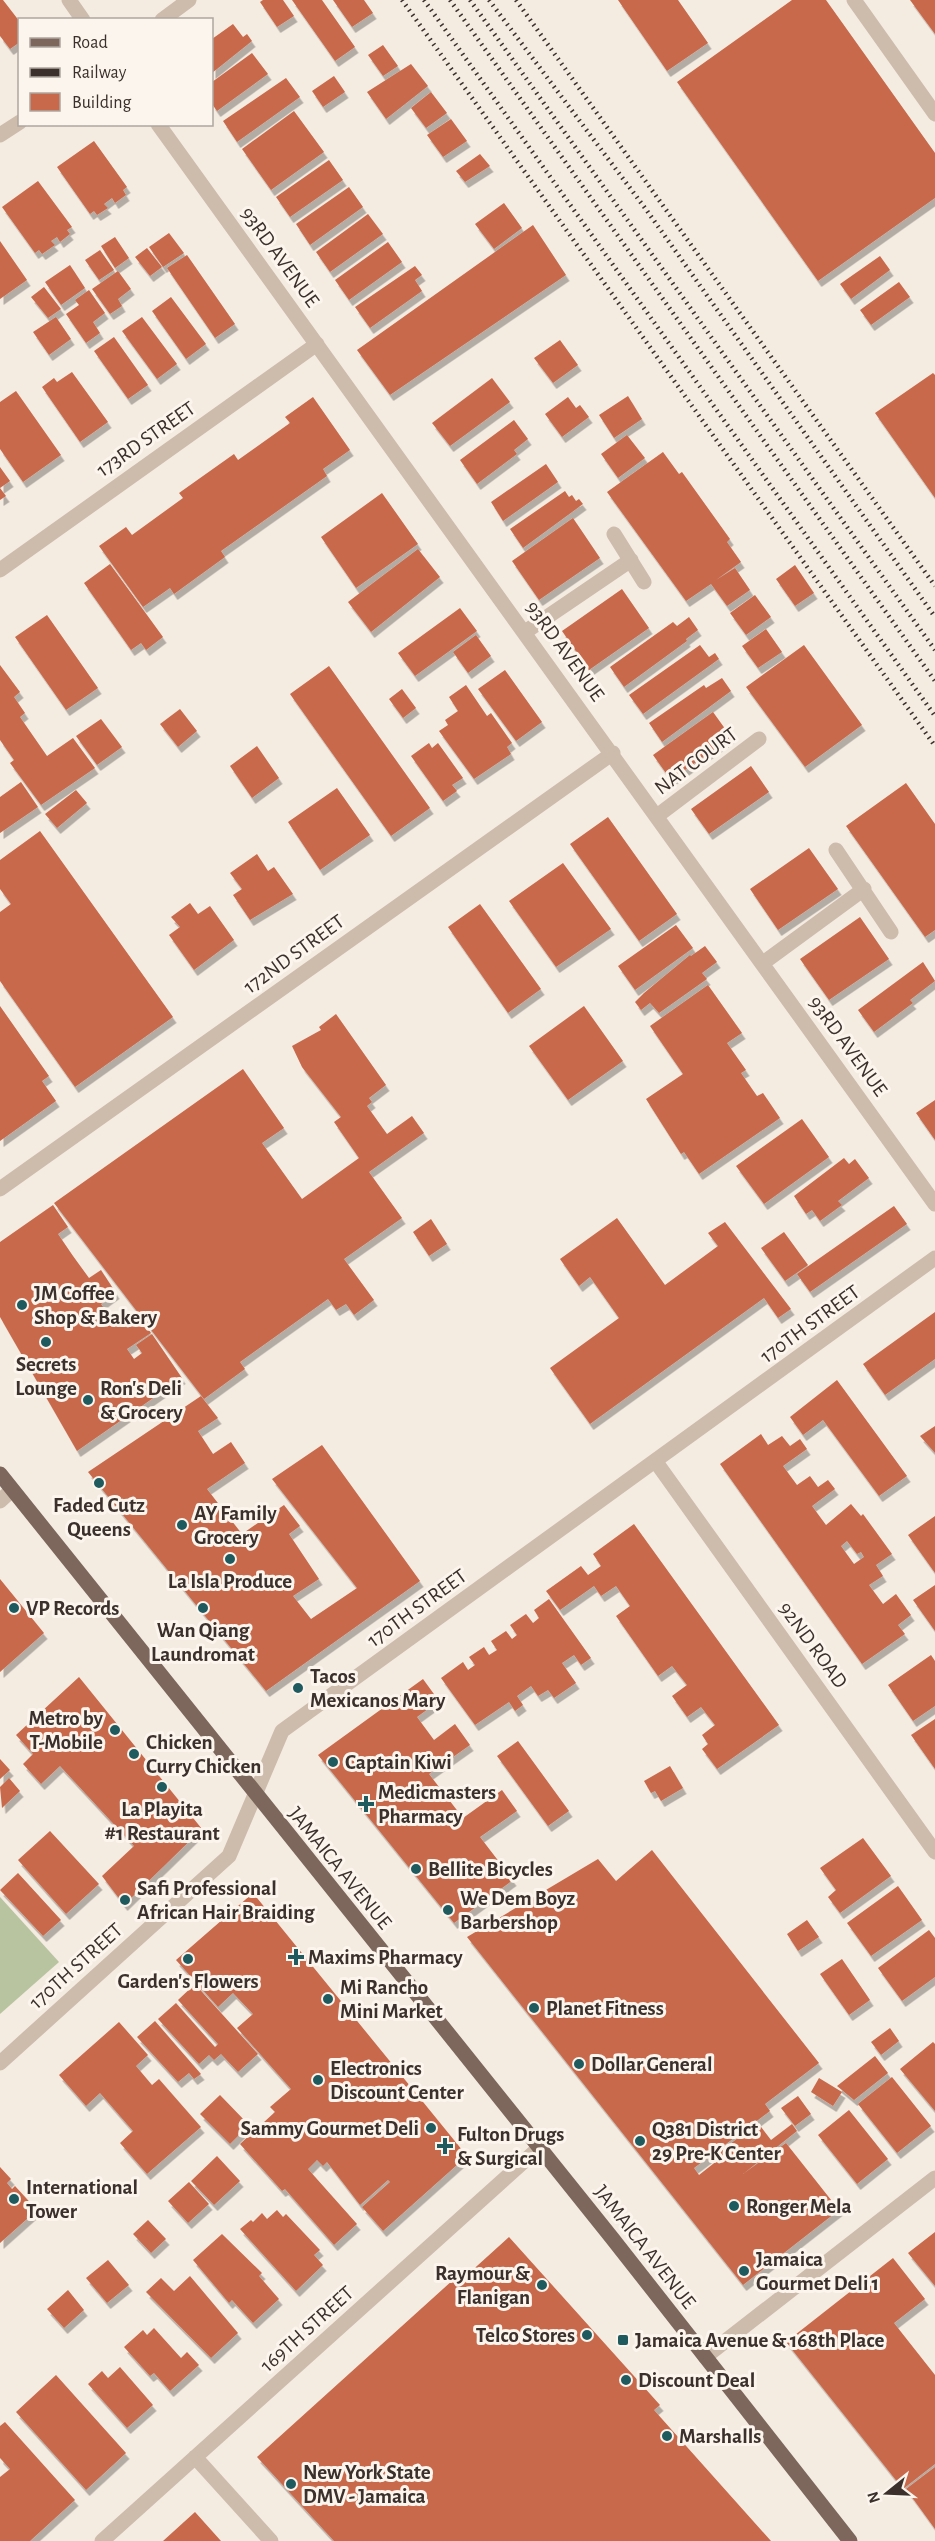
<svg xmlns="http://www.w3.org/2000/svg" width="935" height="2541" viewBox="0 0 935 2541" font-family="'Alegreya Sans',sans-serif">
<defs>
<filter id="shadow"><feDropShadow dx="3.5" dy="6" stdDeviation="0" flood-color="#0004"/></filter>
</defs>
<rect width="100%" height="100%" fill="#f4ebe1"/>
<path fill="#b8c4a0" d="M0,1897L59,1962L0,2014Z"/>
<path fill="#c8694b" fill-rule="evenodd" filter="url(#shadow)" d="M0,0H3L20,22V42L10,49L0,36Z
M263,0H283L294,16L277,27L260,2Z
M292,0H322L355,47L335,61Z
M333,0H364L373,13L352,27Z
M618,0H678L708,43L667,71Z
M792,0H826L935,153V198L818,281L677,82Z
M910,0H935V34Z
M233,24L243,37L247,34L252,41L212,73V39Z
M383,45L398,66L383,76L368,55Z
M252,53L268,74L217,111L212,104V82Z
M411,64L428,86L386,119L367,92Z
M334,76L345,92L323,107L312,91Z
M286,78L300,97L237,142L223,121Z
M431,92L447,113L426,128L411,108Z
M294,111L324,152L271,190L242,149Z
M451,119L467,141L443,157L427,135Z
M94,141L127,187L123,190L126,195L115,203L112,198L104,204L108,208L97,215L94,211L90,214L57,167Z
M480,154L490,166L465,182L456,171Z
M329,160L343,180L290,217L276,197Z
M38,181L72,227L67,230L70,234L60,242L57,237L51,241L55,245L42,254L39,250L35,253L2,207Z
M349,187L363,207L310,245L296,224Z
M504,203L522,228L494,249L475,224Z
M368,214L383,234L330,272L316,252Z
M533,225L566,275L390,395L357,350Z
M169,233L184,253L163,267L149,247Z
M115,237L129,258L115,268L101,246Z
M0,241L27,280L0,299Z
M388,242L402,262L349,300L335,280Z
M147,248L162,267L150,276L135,257Z
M100,250L114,270L99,280L85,260Z
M187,255L235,324L215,338L167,268Z
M880,256L890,270L851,299L840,284Z
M70,265L85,288L61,305L45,282Z
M415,266L422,275L415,280L422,291L370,328L355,307Z
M118,271L131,289L118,299L122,306L110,314L92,289Z
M899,282L910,297L871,325L860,310Z
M44,287L61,309L48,318L31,297Z
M89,290L105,313L93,322L100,333L86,343L66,314L79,305L75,300Z
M171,297L206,344L186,359L152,311Z
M56,317L71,339L49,355L33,332Z
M142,317L177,364L157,379L122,331Z
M114,337L148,385L128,399L94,351Z
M560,340L578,365L553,383L534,358Z
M72,372L108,422L80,442L42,387L54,378L57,382Z
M933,373L935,375V498L875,413Z
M492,378L510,402L450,446L432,423Z
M16,391L61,455L23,482L0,449V402Z
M628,396L642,419L614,438L599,415Z
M313,397L350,450L323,469L327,476L221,551L225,557L174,594L170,588L143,607L99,546L126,527L132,535L183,498L179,493L234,454L238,460L290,423L285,417Z
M568,397L576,408L580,405L589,417L562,437L545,414Z
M514,420L528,439L514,450L517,454L477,484L460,460Z
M627,435L645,458L618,478L601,454Z
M663,452L679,474L682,472L730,539L727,542L741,562L716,580L735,568L750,590L727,606L711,584L686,601L607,492Z
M546,464L558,482L503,521L491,502Z
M0,467L10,481L0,488L6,496L0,500Z
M565,491L569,497L572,495L576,501L579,499L583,504L523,548L510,529Z
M382,493L418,544L356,588L321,537Z
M573,518L600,558L539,600L512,561Z
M418,549L440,577L371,632L348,602Z
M110,564L163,637L146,650L141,643L131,650L84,583Z
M795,565L814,593L795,606L776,579Z
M622,589L649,628L589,670L562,631Z
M755,595L771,617L746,635L730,613Z
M460,608L477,631L415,676L398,653Z
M47,615L98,688L66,710L15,637Z
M689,617L698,630L686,639L687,641L624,687L610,667L673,622L677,626Z
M766,629L782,652L758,668L742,646Z
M476,635L491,656L468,673L453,652Z
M700,645L709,657L715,653L719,659L643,714L629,695Z
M804,645L862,725L805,767L746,687Z
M0,665L20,692L14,697L25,713L20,717L47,756L73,738L95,768L41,805L10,763L14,760L0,740Z
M329,666L430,808L391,836L290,694Z
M505,670L542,722L516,741L478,689Z
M722,678L731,691L662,742L649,723L704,685L706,688Z
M466,685L487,716L491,713L512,743L507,747L511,754L474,779L439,731L448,725L445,720L458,711L449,697Z
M402,689L416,708L403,718L389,699Z
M180,709L197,731L178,747L160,724Z
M713,712L731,737L671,780L653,755Z
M101,719L122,747L97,765L76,736Z
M429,743L432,748L438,743L463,778L452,785L457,791L443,801L411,756Z
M257,746L279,778L252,798L230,766Z
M751,766L769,792L709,834L691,809Z
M21,782L38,807L0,833V797Z
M906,783L935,824V930L925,937L846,826Z
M337,788L370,835L320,870L288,822Z
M76,790L87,803L57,828L45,814Z
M608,817L677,914L639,941L570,844Z
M40,831L173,1017L75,1087L0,981V912L11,904L0,889V860Z
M809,848L838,889L778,930L750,889Z
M257,854L268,871L274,867L293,894L250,920L233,895L242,889L230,873Z
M563,863L611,929L556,967L509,901Z
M190,903L198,914L210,906L234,940L194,970L169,935L180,927L171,917Z
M480,904L541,989L508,1013L448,927Z
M860,917L889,959L829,1000L800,959Z
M676,925L693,948L635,990L618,966Z
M705,946L717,962L702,973L707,979L659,1013L650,1003L641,1010L635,1002L644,993L690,955L691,956Z
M923,962L935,981L910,1000L913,1003L874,1032L858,1010Z
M708,985L742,1033L727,1043L746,1070L741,1073L757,1096L763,1093L780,1118L699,1174L684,1152L681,1154L646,1099L683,1074L650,1026Z
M0,1006L49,1076L42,1081L56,1101L0,1141Z
M584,1006L623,1061L568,1100L529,1046Z
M336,1014L386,1085L369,1098L372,1102L367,1106L387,1134L412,1116L424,1133L369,1172L402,1218L344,1259L374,1300L354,1315L346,1304L336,1310L328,1299L240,1362L245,1369L204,1399L54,1203L243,1069L284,1128L262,1143L302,1199L359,1158L334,1122L341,1117L302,1067L292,1046L321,1030L319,1027Z
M935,1100V1140L916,1113Z
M802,1119L829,1157L764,1204L736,1166Z
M844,1158L849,1164L855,1159L869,1178L838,1201L842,1205L820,1221L812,1210L806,1214L794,1196Z
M53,1205L68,1227L58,1234L73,1256L89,1278L101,1270L116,1293L101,1304L116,1326L136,1312L151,1333L127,1349L134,1359L142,1353L136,1345L152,1334L182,1378L77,1451L0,1317V1242Z
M894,1206L907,1224L810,1292L797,1274Z
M617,1218L665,1285L718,1246L708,1233L725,1222L791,1309L778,1318L764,1298L590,1424L550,1368L619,1318L590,1277L579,1286L560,1259Z
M431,1219L447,1244L429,1256L413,1232Z
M784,1232L808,1265L785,1281L761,1248Z
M935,1312V1359L885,1395L863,1364Z
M837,1380L907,1476L879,1496L823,1420L803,1435L790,1417Z
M201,1396L218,1418L198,1431L213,1454L231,1442L245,1463L207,1489L242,1534L284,1505L300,1526L289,1534L319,1579L293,1596L311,1619L357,1588L272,1479L322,1445L420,1581L266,1691L88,1472Z
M935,1426V1453L920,1436Z
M761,1434L768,1445L782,1436L790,1446L800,1439L807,1449L783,1466L797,1485L810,1476L818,1487L828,1480L835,1489L812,1506L826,1525L851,1504L861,1516L863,1514L892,1554L876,1565L883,1576L869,1585L883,1604L896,1594L911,1615L898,1625L905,1634L862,1664L720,1464ZM847,1541L857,1554L861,1552L864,1557L854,1564L841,1546Z
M935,1516V1573L908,1535Z
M634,1524L779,1725L717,1769L702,1749L708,1744L702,1735L715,1725L701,1707L687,1717L672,1696L687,1685L672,1666L658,1676L616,1616L630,1606L616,1586L601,1596L594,1586L560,1610L546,1591L581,1566L588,1575L601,1566L593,1554Z
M0,1579L44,1633L0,1672Z
M935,1585V1631L913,1600Z
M549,1599L591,1658L581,1665L574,1655L562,1663L576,1683L554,1698L548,1690L538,1696L531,1686L517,1696L523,1705L515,1711L509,1702L475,1725L441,1678L463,1662L468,1670L475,1665L469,1657L484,1647L489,1655L497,1650L491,1641L506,1631L512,1639L517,1635L510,1625L526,1614L533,1623L539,1618L534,1610Z
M931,1655L935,1661V1706L913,1721L888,1685Z
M79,1677L202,1829L124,1905L102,1876L134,1846L60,1766L41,1784L23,1764L33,1754L16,1735Z
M423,1679L439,1701L417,1717L434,1740L455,1724L470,1745L429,1774L463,1818L502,1790L517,1811L480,1837L513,1880L454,1923L318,1755Z
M935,1719V1769L911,1735Z
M518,1741L569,1811L548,1826L497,1756Z
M0,1759L10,1770L0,1779Z
M670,1766L683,1788L661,1801L655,1791L651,1793L644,1781Z
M9,1778L20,1791L2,1808L0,1787Z
M50,1831L99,1884L66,1914L18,1860Z
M863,1838L891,1876L840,1913L828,1897L836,1890L820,1868Z
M652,1850L819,2063L765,2104L770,2111L694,2168L699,2175L718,2160L714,2156L758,2123L771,2140L792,2124L797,2131L743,2174L786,2143L839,2210L743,2285L467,1937L598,1859L616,1881Z
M18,1873L61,1920L43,1936L0,1890Z
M898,1886L922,1920L871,1956L847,1923Z
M253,1893L467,2156L383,2231L362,2207L390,2182L388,2180L360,2205L327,2162L323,2166L317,2160L308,2169L357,2224L334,2245L285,2189L282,2191L240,2144L275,2112L270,2107L291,2089L237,2028L253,2014L233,1993L218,2007L176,1960Z
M807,1920L819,1937L798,1951L787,1934Z
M929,1930L935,1938V1977L902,2001L878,1968Z
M842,1959L870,2000L849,2015L820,1974Z
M195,1984L258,2054L238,2072L221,2054L214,2060L209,2055L199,2064L158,2019L176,2003L215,2047L218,2044L178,2000Z
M155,2021L201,2074L194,2079L189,2073L178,2082L137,2037Z
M119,2022L148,2055L136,2066L152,2085L159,2079L201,2127L147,2174L120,2143L133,2131L100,2093L86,2106L59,2075Z
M890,2028L899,2041L881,2055L871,2042Z
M933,2042L935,2044V2111L900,2069Z
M875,2056L888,2073L854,2100L837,2086Z
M892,2077L931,2126L897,2153L858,2104Z
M819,2078L842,2092L833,2106L811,2092Z
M220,2095L249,2125L230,2144L200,2114Z
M798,2096L811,2114L795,2126L781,2108Z
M849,2110L888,2159L857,2184L818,2135Z
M217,2156L240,2181L214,2205L191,2181Z
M0,2167L11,2179L7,2183L12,2189L15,2186L37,2210L0,2243Z
M189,2182L209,2204L188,2223L168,2201Z
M277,2210L283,2217L286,2214L320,2250L314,2255L323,2265L296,2291L240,2229L251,2220L253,2222L262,2213L267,2219Z
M148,2220L166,2239L151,2253L133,2234Z
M935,2232V2286L908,2253Z
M222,2234L262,2273L259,2276L279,2299L253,2323L232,2300L229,2303L193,2260Z
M509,2237L660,2405L654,2410L771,2541H334L257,2457L464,2270L467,2275Z
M893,2258L925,2299L894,2323L935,2375V2464L903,2489L786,2342Z
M108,2260L129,2285L107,2303L86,2278Z
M190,2276L238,2333L211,2358L146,2292L161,2278L174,2291Z
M68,2290L84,2310L64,2328L47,2309Z
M154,2328L181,2358L187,2352L199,2365L170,2391L154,2373L150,2376L124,2347L143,2330L147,2335Z
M120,2367L153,2405L127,2428L88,2384L102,2371L108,2378Z
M56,2375L126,2453L86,2490L16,2412Z
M5,2422L75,2500L30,2541H0V2477L10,2469L0,2458V2426Z
M935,2467V2529L906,2489Z
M195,2512L221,2541H163Z"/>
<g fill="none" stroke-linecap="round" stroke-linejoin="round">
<path stroke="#cdbbac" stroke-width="15" d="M69,0L83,20
M854,0L935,114
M162,20L189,0
M158,124L935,1204
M0,135L20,122
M614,534L644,582
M0,570L317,344
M525,632L631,560
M657,816L759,739
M836,850L891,932
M763,963L864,889
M0,1189L613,753
M656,1462L935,1852
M0,1501L12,1490
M0,2063L229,1856L282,1731L935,1258
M705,2357L935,2178
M195,2457L271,2541
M102,2541L540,2147"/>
<path stroke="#7d675c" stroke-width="15" d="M0,1474L612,2238L850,2541"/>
<path stroke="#3b302b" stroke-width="4.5" stroke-dasharray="1.5 4.5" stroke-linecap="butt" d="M402,0L935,746
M424,0L935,716
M450,0L935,681
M470,0L935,650
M489,0L645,208L935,617
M516,0L935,586"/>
</g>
<g fill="#1f5a5e" stroke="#fbf5ee" stroke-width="2">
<circle cx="22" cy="1305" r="6"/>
<circle cx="46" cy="1342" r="6"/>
<circle cx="88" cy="1400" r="6"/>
<circle cx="99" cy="1483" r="6"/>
<circle cx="182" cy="1525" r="6"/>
<circle cx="230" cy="1559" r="6"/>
<circle cx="14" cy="1608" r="6"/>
<circle cx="203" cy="1608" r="6"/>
<circle cx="298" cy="1688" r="6"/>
<circle cx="115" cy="1730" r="6"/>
<circle cx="134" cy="1754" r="6"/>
<circle cx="333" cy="1762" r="6"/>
<circle cx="162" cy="1787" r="6"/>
<path d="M363 1795h6v6h6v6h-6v6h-6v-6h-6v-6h6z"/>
<circle cx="416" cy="1869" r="6"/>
<circle cx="125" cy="1900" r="6"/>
<circle cx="448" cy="1910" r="6"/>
<path d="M293 1948h6v6h6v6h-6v6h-6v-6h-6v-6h6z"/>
<circle cx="188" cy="1959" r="6"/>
<circle cx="328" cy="1999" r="6"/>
<circle cx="534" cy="2008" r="6"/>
<circle cx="579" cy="2064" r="6"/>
<circle cx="318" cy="2080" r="6"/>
<circle cx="431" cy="2128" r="6"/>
<circle cx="640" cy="2141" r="6"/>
<path d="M442 2137h6v6h6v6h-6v6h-6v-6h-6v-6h6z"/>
<circle cx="14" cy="2199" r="6"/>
<circle cx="734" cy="2206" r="6"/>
<circle cx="744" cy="2271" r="6"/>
<circle cx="542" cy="2285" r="6"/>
<circle cx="587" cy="2335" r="6"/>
<rect x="617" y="2334" width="12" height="12" rx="3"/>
<circle cx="626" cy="2380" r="6"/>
<circle cx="667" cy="2436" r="6"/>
<circle cx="291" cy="2484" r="6"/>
</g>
<g text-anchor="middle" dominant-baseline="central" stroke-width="6" stroke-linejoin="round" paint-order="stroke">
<g font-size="21" fill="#3b302b" stroke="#fbf5ee">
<text transform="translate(280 257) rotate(54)">93RD AVENUE</text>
<text transform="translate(146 439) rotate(-35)">173RD STREET</text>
<text transform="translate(565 651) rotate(54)">93RD AVENUE</text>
<text transform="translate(696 761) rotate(-37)">NAT COURT</text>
<text transform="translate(294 954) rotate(-36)">172ND STREET</text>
<text transform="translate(848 1046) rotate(54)">93RD AVENUE</text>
<text transform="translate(810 1324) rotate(-36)">170TH STREET</text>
<text transform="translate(417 1608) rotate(-36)">170TH STREET</text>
<text transform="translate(813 1645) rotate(54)">92ND ROAD</text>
<text transform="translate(340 1868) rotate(51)">JAMAICA AVENUE</text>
<text transform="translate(76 1966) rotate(-42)">170TH STREET</text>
<text transform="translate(645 2247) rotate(52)">JAMAICA AVENUE</text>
<text transform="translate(307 2329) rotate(-42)">169TH STREET</text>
</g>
<g font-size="21" font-weight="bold" fill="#3b302b" stroke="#fbf5ee" text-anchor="start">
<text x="34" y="1293">JM Coffee<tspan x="34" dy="24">Shop &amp; Bakery</tspan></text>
<text x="46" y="1364" text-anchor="middle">Secrets<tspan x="46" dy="24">Lounge</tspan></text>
<text x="100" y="1388">Ron's Deli<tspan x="100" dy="24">&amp; Grocery</tspan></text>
<text x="99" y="1505" text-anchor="middle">Faded Cutz<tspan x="99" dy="24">Queens</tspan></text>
<text x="194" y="1513">AY Family<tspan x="194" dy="24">Grocery</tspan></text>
<text x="230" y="1581" text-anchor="middle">La Isla Produce</text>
<text x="26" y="1608">VP Records</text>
<text x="203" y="1630" text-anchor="middle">Wan Qiang<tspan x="203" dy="24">Laundromat</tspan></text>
<text x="310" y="1676">Tacos<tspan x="310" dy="24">Mexicanos Mary</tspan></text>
<text x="103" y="1718" text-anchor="end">Metro by<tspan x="103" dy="24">T-Mobile</tspan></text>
<text x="146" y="1742">Chicken<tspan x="146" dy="24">Curry Chicken</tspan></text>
<text x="345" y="1762">Captain Kiwi</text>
<text x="378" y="1792">Medicmasters<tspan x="378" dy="24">Pharmacy</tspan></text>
<text x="162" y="1809" text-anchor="middle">La Playita<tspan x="162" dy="24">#1 Restaurant</tspan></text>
<text x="428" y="1869">Bellite Bicycles</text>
<text x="137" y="1888">Safi Professional<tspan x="137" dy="24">African Hair Braiding</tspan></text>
<text x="460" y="1898">We Dem Boyz<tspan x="460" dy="24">Barbershop</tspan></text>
<text x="308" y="1957">Maxims Pharmacy</text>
<text x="188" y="1981" text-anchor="middle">Garden's Flowers</text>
<text x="340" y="1987">Mi Rancho<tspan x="340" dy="24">Mini Market</tspan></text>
<text x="546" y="2008">Planet Fitness</text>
<text x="591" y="2064">Dollar General</text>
<text x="330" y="2068">Electronics<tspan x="330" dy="24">Discount Center</tspan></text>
<text x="419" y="2128" text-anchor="end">Sammy Gourmet Deli</text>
<text x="652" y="2129">Q381 District<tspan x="652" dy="24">29 Pre-K Center</tspan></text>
<text x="457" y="2134">Fulton Drugs<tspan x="457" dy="24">&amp; Surgical</tspan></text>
<text x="26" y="2187">International<tspan x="26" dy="24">Tower</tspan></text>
<text x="746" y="2206">Ronger Mela</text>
<text x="756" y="2259">Jamaica<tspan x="756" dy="24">Gourmet Deli 1</tspan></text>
<text x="530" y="2273" text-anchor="end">Raymour &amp;<tspan x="530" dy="24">Flanigan</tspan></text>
<text x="575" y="2335" text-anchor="end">Telco Stores</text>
<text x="635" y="2340">Jamaica Avenue &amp; 168th Place</text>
<text x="638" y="2380">Discount Deal</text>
<text x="679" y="2436">Marshalls</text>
<text x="303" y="2472">New York State<tspan x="303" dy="24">DMV - Jamaica</tspan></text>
</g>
</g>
<rect x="18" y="18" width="195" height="108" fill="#fbf5ee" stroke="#aea6a0" stroke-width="1.5"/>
<rect x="30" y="38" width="30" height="9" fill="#7d675c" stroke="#aea6a0" stroke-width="1.5"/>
<text x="72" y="48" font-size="18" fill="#3b302b">Road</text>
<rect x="30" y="68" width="30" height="9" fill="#3b302b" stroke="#aea6a0" stroke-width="1.5"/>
<text x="72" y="78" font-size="18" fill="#3b302b">Railway</text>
<rect x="30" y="93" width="30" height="18" fill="#c8694b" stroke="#aea6a0" stroke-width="1.5"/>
<text x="72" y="108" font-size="18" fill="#3b302b">Building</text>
<g transform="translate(887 2493) rotate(252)" stroke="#fbf5ee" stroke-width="4.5" paint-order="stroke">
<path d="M0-4.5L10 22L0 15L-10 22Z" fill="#3b302b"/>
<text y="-9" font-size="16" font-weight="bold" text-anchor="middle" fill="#3b302b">N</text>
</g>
</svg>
